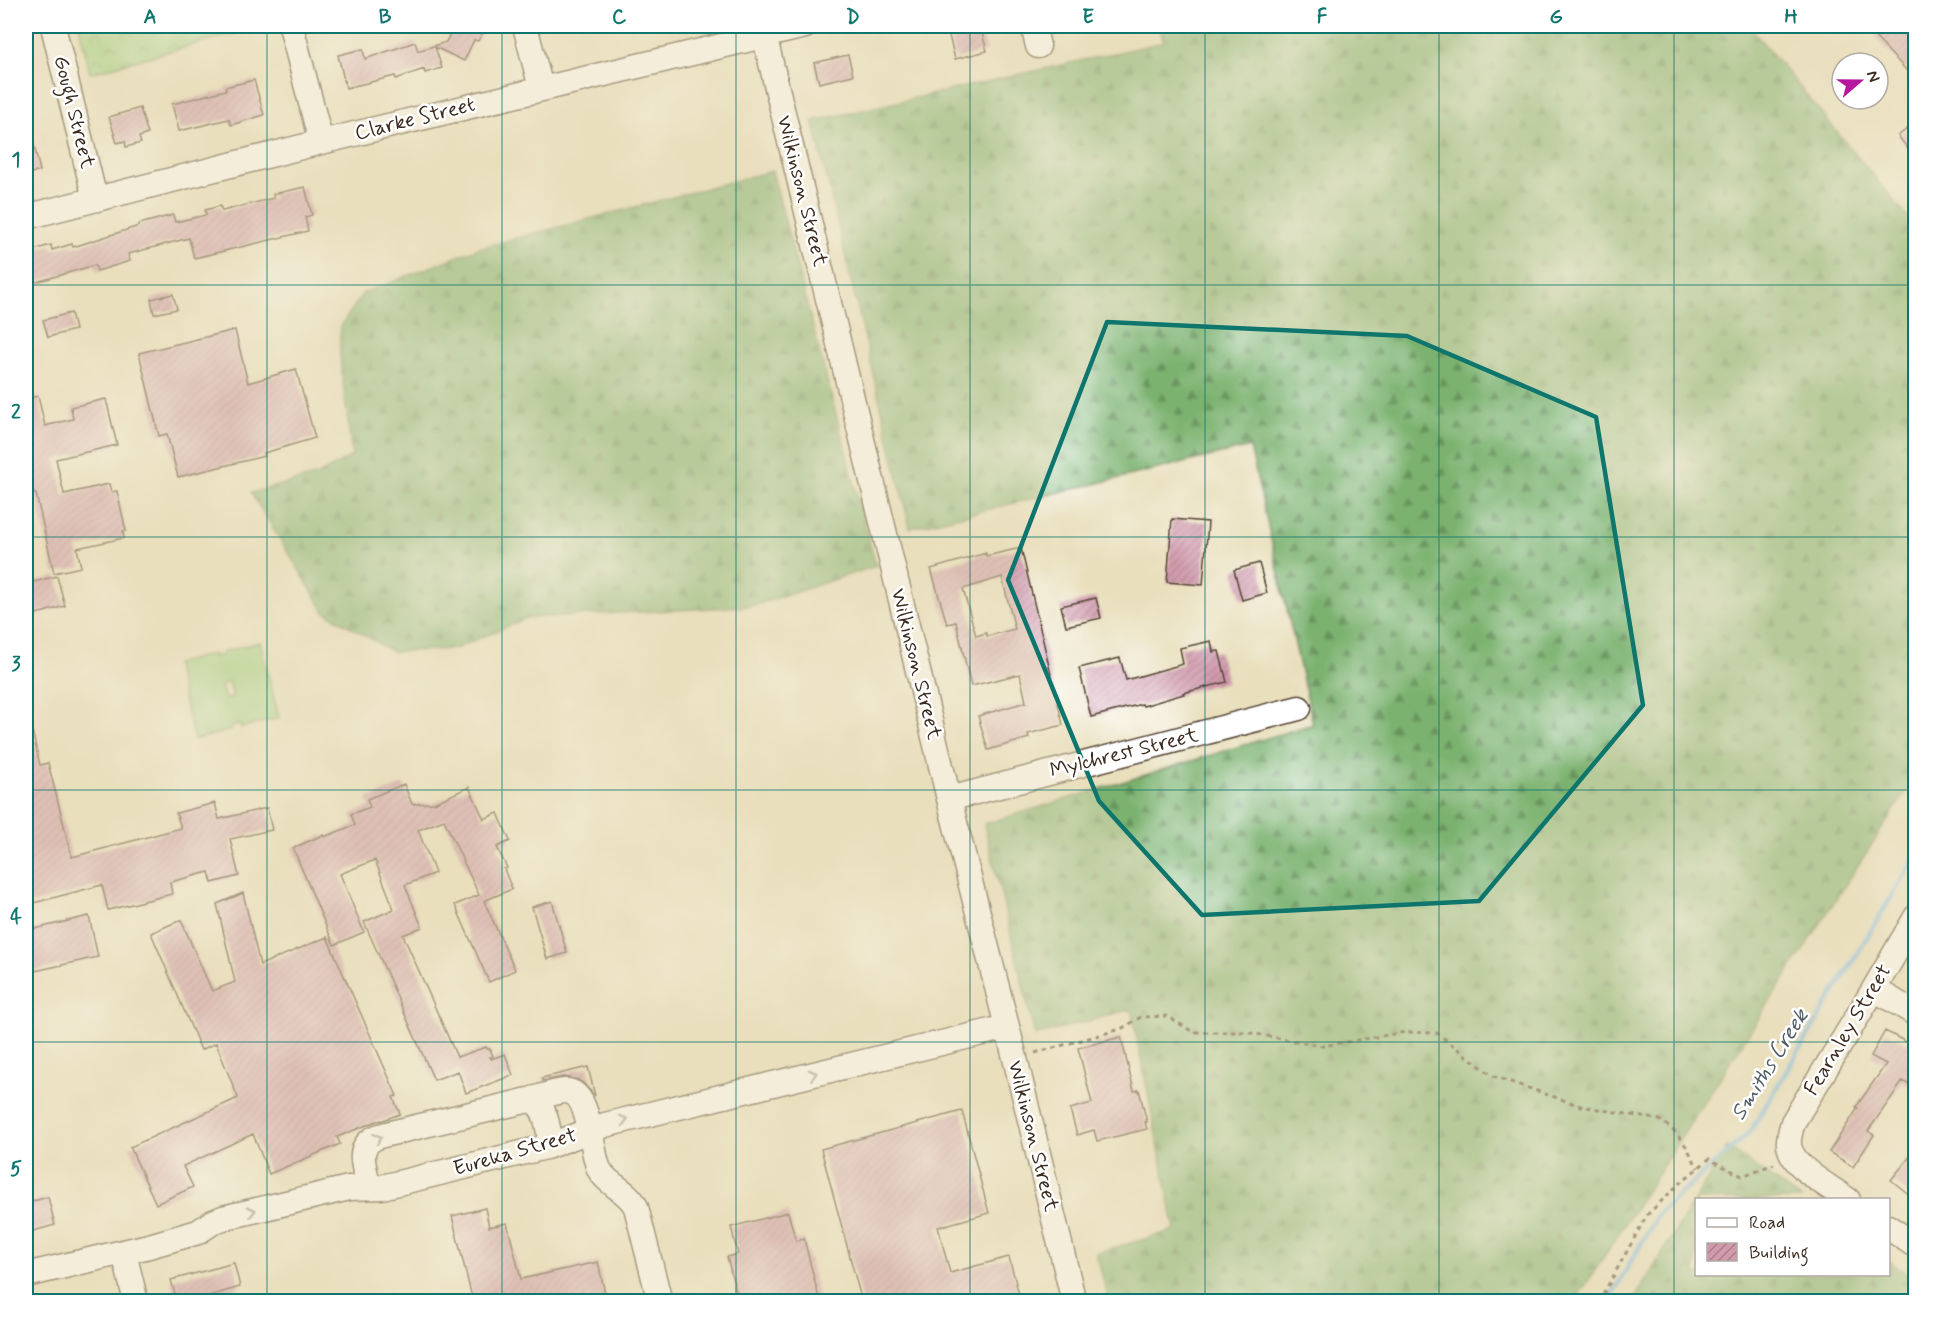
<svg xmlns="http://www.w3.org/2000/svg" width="1941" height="1327" viewBox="0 0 1941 1327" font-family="Mynerve,sans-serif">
<defs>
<pattern id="forest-firs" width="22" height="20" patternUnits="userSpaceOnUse" patternTransform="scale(1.5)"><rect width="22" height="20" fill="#7bb26f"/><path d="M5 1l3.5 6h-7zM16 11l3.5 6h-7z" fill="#66915b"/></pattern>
<pattern id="park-crowns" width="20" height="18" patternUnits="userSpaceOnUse" patternTransform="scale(1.5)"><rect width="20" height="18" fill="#9ad081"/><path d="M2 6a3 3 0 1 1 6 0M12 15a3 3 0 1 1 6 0" fill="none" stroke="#7fa969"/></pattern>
<pattern id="building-hatch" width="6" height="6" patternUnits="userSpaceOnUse" patternTransform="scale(1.5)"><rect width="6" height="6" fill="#d19aad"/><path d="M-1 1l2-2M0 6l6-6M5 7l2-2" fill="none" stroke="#ab7e8c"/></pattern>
</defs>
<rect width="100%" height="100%" fill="#fff"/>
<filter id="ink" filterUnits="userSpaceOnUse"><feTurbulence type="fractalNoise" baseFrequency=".0167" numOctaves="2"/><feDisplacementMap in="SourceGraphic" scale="12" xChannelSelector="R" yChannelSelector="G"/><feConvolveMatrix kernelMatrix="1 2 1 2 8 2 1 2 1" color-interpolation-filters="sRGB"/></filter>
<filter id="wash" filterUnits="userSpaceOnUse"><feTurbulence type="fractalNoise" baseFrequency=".008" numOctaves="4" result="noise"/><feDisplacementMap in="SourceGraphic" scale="24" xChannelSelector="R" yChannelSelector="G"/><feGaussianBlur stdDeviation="1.35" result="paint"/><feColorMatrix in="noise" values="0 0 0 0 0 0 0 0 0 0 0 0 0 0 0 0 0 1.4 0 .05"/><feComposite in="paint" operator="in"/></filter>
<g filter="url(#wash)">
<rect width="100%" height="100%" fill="#e9dfbc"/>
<path fill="url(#forest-firs)" stroke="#5b6e46" stroke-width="1.5" d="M1160,26H1749L1915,226V778L1575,1301H1109L1096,1253L1175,1230L1131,1009L1035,1036L984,824L1313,724L1250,447L910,528L813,121L1163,42Z
M772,171L876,566L753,606L527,618L455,649L393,652L325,612L251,493L318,475L352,456L340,357V327L363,293L479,248Z
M1727,1147L1801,1199L1696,1200V1274H1888L1889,1261L1915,1280V1301H1633Z"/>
<path fill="url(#park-crowns)" stroke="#6a7d50" stroke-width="1.5" d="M79,26H262L90,73Z"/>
<path fill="#9ad081" stroke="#6a7d50" stroke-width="1.5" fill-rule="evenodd" d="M260,642L279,718L241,728L240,724L231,727L232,730L194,740L175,664L213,654L214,657L222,655V652ZM229,682L233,697L225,700L221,685Z"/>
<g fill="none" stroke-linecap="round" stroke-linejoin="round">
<path stroke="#74b7e9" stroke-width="5" d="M1608,1302L1658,1214L1750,1132L1916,856"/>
</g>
<g id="blocks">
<path fill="url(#building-hatch)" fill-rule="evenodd" d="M443,26H486L478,41L474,40L464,61L435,47L442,68L425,73L424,69L396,79L395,76L346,88L338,55L363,49L365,59L415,42L418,51L446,42L452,30Z
M957,26H980L987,51L955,59L947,28Z
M1887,26H1904L1916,38V64L1908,72L1875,37Z
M848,55L853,75L819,83L814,63Z
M254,80L264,115L231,125L229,119L179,131L172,104L226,90L225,87Z
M140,108L148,134L139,137L141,143L126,147L125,141L117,143L109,117Z
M1916,122V159L1898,136Z
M26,132H31L40,171L26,174Z
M305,187L312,215L305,217L308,231L194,258L189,238L128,254L130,261L97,271L95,265L26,285V256L34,254L33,250L51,245L52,250L72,244L73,247L139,226V224L173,215L175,222L206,215L205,210L220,206L222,211L274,198L273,194Z
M173,294L177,309L154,314L151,299Z
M71,313L75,330L48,337L43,320Z
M235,330L248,383L296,369L315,438L264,453L265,456L178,477L167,434L159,436L139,353Z
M38,396L45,426L73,419L71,407L106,399L117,445L56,459L64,494L109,484L111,492L117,491L126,531H123L124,538L77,548L81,567L54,573L36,494H34L26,460V399Z
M1172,519L1208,522L1203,585L1167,582Z
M1021,548L1063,725L1028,734L1029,738L988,750L978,716L1026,702L1020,674L971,686L956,622L947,624L931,569L986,553V556ZM1002,577L1015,629L987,636L986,633L976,636L963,589Z
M1259,563L1267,593L1242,600L1234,570Z
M57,576L65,606L26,617V584Z
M1096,598L1101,618L1066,626L1061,606Z
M1211,641L1213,652L1219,651L1227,682L1183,693L1184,694L1143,706L1142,704L1091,717L1079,668L1120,658L1126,680L1183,664L1180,648Z
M31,726L40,765L48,763L72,857L181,828L176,813L215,803L219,819L267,808L272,830L230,839L239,876L212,883L209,872L170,882L172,894L108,910L102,885L26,905V727Z
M404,784L412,804L434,803L469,787L484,819L498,813L510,841L497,847L507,868L504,869L512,889L484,901L515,970L489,982L455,905L479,895L444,820L418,830L435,873L405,885L422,927L403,935L457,1057L486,1047L487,1049H490L493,1056L490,1057L491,1059L505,1054L513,1075L466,1093L458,1071L434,1080L364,922L394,909L375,860L340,874L364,932L334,945L293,848L323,835L324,837L355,825L351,814L370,807L367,799Z
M243,893L260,965L327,937L397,1096L393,1097L400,1114L383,1120L377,1121L337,1137L340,1144L269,1174L253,1134L183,1166L193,1187L156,1204L130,1147L238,1098L216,1043L201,1050L151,933L181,920L212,991L235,982L217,904Z
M552,901L567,953L547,959L532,907Z
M89,916L98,957L26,973V931Z
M1885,1031L1916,1047V1089L1903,1081L1868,1131L1874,1135L1853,1167L1829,1152L1858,1108L1856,1107L1886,1064L1871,1056Z
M1121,1037L1134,1091L1139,1090L1147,1122H1145L1147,1129L1097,1141L1094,1130L1077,1135L1070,1109L1092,1103L1078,1048Z
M588,1067L595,1096L584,1084L578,1080L563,1077L543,1081L542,1078Z
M962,1111L989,1213L938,1227L950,1273L1009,1257L1021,1302H862L821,1149Z
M1916,1149V1200L1891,1180Z
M48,1197L55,1225L26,1233V1203Z
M485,1208L489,1227L507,1223L521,1279L598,1262L607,1302H473L452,1216Z
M788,1212L796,1241L804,1239L820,1302H739L727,1257L738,1254L731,1227Z
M234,1263L240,1287L188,1302H177L171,1280Z"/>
</g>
</g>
<g filter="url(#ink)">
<use href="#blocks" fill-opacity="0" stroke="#554536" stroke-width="1.5"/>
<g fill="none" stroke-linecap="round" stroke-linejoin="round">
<g stroke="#554536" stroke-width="27">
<path id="minor" d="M53,26L95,199
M291,26L321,142
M525,26L541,88
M762,26L949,799L1015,1058L1074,1302
M1033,26L1038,46
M26,217L321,142L805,26
M949,799L1299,708
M1874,989L1916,1014
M529,1100C540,1097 554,1092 565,1091C592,1090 590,1154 600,1171C609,1186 628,1190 636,1207L660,1302
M369,1187C364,1165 353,1143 383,1135L529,1100C547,1103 548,1130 551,1145
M1848,1200C1831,1187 1792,1168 1789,1145C1788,1138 1791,1129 1793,1122L1874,989L1916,917
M1888,1227L1916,1246
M124,1253L136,1302
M26,1275L149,1246L198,1232L213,1222L223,1218L349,1188L382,1187L546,1147L605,1125L1007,1027"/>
</g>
<path stroke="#554536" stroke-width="3" stroke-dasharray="4.5 4.5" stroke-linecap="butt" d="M1035,1053L1121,1029L1141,1017L1167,1016L1193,1032H1245L1322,1046L1405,1032L1437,1033L1493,1076L1581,1106L1660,1120L1674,1131L1686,1146L1698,1168
M1599,1302L1647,1215L1681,1182L1709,1159L1742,1176L1774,1164"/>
<use href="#minor" stroke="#fff" stroke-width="24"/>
</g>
<defs><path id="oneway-chevron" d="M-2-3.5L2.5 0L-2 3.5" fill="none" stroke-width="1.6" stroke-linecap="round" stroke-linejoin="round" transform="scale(1.5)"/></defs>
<g stroke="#a79f9a">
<use href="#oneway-chevron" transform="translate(813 1074) rotate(-14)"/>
<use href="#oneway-chevron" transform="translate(624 1120) rotate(-14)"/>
<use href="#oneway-chevron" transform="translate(378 1138) rotate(-22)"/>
<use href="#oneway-chevron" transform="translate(252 1211) rotate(-14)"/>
</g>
</g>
<path d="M0 0H1941V1327H0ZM1107,322L1407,336L1596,417L1643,705L1479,901L1202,915L1099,801L1008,580Z" fill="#e9dfbc" fill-opacity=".55" fill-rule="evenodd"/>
<path fill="none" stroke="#0f766e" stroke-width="4.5" stroke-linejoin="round" d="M1107,322L1407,336L1596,417L1643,705L1479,901L1202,915L1099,801L1008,580Z"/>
<path fill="none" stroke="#0f766e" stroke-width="1.5" stroke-opacity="0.55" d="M267,26V1302M502,26V1302M736,26V1302M970,26V1302M1205,26V1302M1439,26V1302M1674,26V1302M26,285H1916M26,537H1916M26,790H1916M26,1042H1916"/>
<g text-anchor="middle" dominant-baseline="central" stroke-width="5" stroke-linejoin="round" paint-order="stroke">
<g font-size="21" fill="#3b2a1e" stroke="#fff">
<text transform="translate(74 112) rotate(76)">Gough Street</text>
<text transform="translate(415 119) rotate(-14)">Clarke Street</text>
<text transform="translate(802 191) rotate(76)">Wilkinson Street</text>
<text transform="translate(916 664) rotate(76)">Wilkinson Street</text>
<text transform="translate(1124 753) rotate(-14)">Mylchrest Street</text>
<text transform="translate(1848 1030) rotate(-59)">Fearnley Street</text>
<text transform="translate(1033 1136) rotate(76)">Wilkinson Street</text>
<text transform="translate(515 1152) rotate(-16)">Eureka Street</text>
</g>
<g font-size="22" font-style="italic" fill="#4f5b65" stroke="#fff">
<text transform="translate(1770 1065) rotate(-58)">Smiths Creek</text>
</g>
</g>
<rect width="1941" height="1327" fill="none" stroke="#fff" stroke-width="66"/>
<rect x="1695" y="1198" width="195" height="78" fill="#ffffff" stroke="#b1aaa5" stroke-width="1.5"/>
<rect x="1707" y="1218" width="30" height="9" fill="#ffffff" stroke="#b1aaa5" stroke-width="1.5"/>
<text x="1749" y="1228" font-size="18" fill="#3b2a1e">Road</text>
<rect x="1707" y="1243" width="30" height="18" fill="url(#building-hatch)" stroke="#b1aaa5" stroke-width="1.5"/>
<text x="1749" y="1258" font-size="18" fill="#3b2a1e">Building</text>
<g transform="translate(1860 81) rotate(70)"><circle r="28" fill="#ffffff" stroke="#b1aaa5" stroke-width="1.5"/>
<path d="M0-4.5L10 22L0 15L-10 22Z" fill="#b5179e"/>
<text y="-9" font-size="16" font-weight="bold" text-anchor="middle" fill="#3b2a1e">N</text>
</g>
<rect x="33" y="33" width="1875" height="1261" fill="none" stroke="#0f766e" stroke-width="2"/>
<g font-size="20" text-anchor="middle" font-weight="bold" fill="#0f766e">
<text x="150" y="23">A</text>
<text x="385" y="23">B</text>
<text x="619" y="23">C</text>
<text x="853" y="23">D</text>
<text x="1088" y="23">E</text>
<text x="1322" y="23">F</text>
<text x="1556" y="23">G</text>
<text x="1791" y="23">H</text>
<text x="16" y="166">1</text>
<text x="16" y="418">2</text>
<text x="16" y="670">3</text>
<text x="16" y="923">4</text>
<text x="16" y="1175">5</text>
</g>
</svg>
